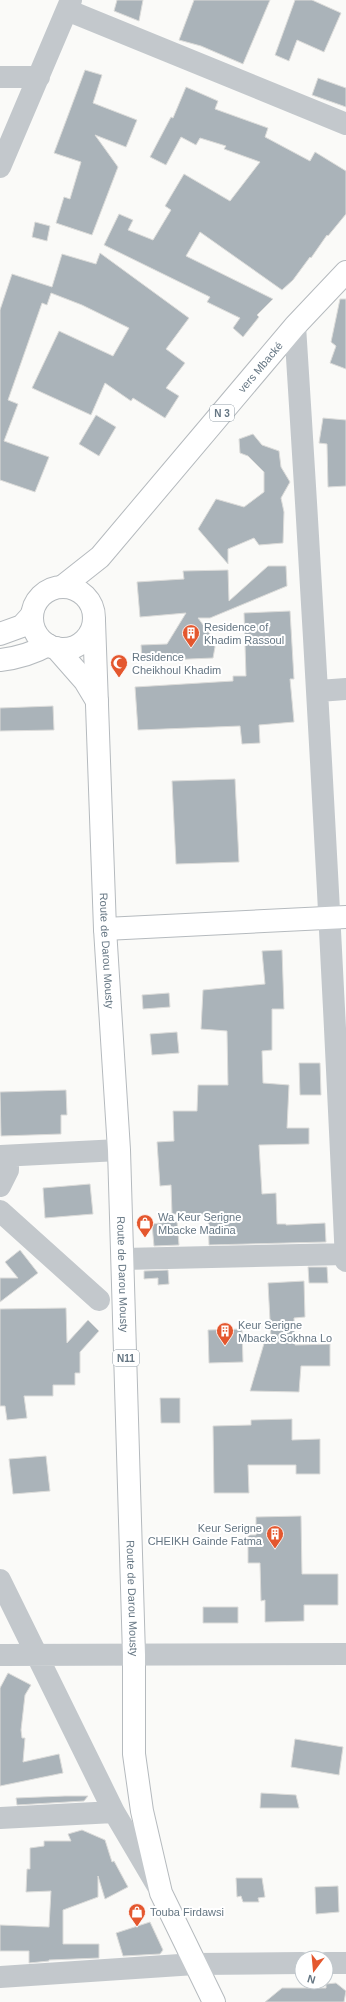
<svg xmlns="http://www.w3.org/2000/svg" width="346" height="2002" viewBox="0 0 346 2002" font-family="Arial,sans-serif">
<rect width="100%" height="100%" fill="#fafaf8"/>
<path fill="#aab3b9" stroke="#dcdcda" d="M117,0H143L139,21L114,11Z
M194,0H270L243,64L201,46L179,40Z
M295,0H312L341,13L324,52L297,40L289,61L275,55Z
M85,70L102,75L93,103L137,120L126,147L95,135L118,167L92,235L56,223L64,197L70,199L81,162L54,153Z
M318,78L346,88V107L312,95Z
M186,87L218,101L215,109L268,128L265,137L310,161L315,152L346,171V214L328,236L327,235L311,258L310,257L293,280L282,290L200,232L186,256L273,299L257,315L259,317L243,337L233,328L240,318L207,302L210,297L104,245L119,214L133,220L128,230L153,240L171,210L165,206L184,174L230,201L260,162L224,149L226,146L200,138L196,145L181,137L166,165L150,157L171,117L173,118Z
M35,222L50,226L47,241L32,237Z
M100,253L189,318L166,349L185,363L166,388L179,396L165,418L133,398L131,401L105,383L91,415L32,388L59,331L113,356L129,328L82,305L51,293L47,305L42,303L8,400L18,404L4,441L49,457L35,492L0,480V310L12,274L52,287L62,254L96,264Z
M340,299H346V369L330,363L336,346L331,342Z
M96,415L116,427L99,456L79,444Z
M323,418L346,420V486L328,487L327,444L319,443Z
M253,434L262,445L279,451L281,467L290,482L281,498L284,512L283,543L259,545L254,538L228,549V564L198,529L216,499L244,507L264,492V472L248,456L240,453L239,439Z
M268,566H286L287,586L210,618H198L213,638L215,647L213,658L142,661L141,645L167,644L186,613L140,617L137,582L184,579L183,571L228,570L229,601Z
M290,611L294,679H290L294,722L259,725L260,743L242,744L240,726L138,730L135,687L233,681V676H246L244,613Z
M53,706L54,730L0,731V708Z
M235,779L239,862L176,864L172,781Z
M282,950L284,1009H272V1050L262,1051L263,1083L289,1085L287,1128H309V1144L259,1145L262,1194L276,1193L277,1224H286V1225L325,1223L326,1242L209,1245L208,1215L172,1214L171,1185L160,1186L157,1142L174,1141L173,1111H197L198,1085H228L227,1031L201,1029L203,990L265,984L262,951Z
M169,993L170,1007L143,1009L142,995Z
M177,1032L179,1053L152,1055L150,1034Z
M299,1063H320L321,1095H300Z
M66,1090L67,1115H61V1134L1,1136L0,1092Z
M90,1184L93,1214L45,1218L43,1188Z
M177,1221L179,1245L154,1246L152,1224Z
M20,1250L38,1273L0,1302V1278H18L5,1262Z
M308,1267H327L328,1283H309Z
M168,1270L169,1284L158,1285V1278L144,1279V1271Z
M304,1281L305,1317L294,1318L295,1345L330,1344V1366H301L299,1392L250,1391L265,1340L271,1339L268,1283Z
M66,1308L67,1343L88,1320L99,1331L80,1352V1373H75V1385H53V1396H24L27,1418L7,1420L5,1406H0V1309Z
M242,1329L243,1362L209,1363L208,1330Z
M160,1398H180V1423H161Z
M292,1419V1440L320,1439V1474H296V1465H248L249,1493H214L213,1426L251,1425V1420Z
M46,1456L50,1491L13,1494L9,1459Z
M301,1516L302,1574H338V1605H304V1621L265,1622V1600L261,1601L260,1563H248V1535H256V1517Z
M203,1607H238V1623H203Z
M8,1673L31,1685L25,1695L21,1730L22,1738H25L23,1762L59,1754L63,1773L0,1786V1688Z
M295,1739L343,1747L339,1775L291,1767Z
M261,1793L296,1795L299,1808H260Z
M65,1796H88L84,1801L17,1805L16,1798Z
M82,1830L105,1840L112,1862L114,1861L128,1887L105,1899L98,1876V1897L63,1910V1944H99V1958L49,1960V1961L29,1963V1951H0V1925L49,1927L51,1891L26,1892L27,1869H30V1848L44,1846V1841H71L68,1834Z
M236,1878H262L265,1897L258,1898L259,1902H243L241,1896L237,1897Z
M338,1886L339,1912L316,1914L315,1887Z
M150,1922L163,1950L160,1954L123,1956L116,1933Z
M336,1983L346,1991L344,2002H265L282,1988H326V1984Z"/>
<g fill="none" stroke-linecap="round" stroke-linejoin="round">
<g stroke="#b5babe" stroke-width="24">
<g id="major">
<path id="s1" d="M62,587L100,557L295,326L346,272"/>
<circle cx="63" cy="618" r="31"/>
<path id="s2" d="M94,621L105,929L119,1150L134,1655V1754L142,1811L161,1893L214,2002"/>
<path d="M0,634L22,626L32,615"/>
<path d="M56,648L85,681L97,701"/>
<path d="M0,660C18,658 32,654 48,645"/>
<path d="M105,929L346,917"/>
</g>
</g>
<path stroke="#c3c8cc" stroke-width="22" d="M67,10L346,124
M0,77H39
M0,167L71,0
M295,326C315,638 332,949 346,1261
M319,691L346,689
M0,1156L119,1150
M0,1186L8,1170V1156
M0,1211L99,1300
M123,1259L346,1254
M0,1580L114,1812L157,1885
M0,1655L346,1654
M0,1818L114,1812
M326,1963H346
M0,1977L195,1964L302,1963"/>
<use href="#major" stroke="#fff" stroke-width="22"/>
</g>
<defs>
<g id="building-pin" transform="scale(0.9)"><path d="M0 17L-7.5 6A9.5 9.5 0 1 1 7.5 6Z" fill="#e4572e" stroke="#fff"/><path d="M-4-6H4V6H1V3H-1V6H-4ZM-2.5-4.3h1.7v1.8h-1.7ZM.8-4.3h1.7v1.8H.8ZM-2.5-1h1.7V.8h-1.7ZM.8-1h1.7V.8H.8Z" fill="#fff"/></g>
<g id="mosque-pin" transform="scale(0.9)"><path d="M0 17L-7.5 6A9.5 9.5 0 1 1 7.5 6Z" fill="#e4572e" stroke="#fff"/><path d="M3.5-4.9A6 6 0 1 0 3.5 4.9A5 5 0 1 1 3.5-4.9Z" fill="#fff"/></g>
<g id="shop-pin" transform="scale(0.9)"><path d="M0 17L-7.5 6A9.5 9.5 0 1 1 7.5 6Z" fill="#e4572e" stroke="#fff"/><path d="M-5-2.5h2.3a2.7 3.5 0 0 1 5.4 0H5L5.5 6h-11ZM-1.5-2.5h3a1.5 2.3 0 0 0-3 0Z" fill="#fff"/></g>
</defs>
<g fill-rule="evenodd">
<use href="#building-pin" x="191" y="633"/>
<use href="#mosque-pin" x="119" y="663"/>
<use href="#shop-pin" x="145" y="1223"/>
<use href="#building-pin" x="225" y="1331"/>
<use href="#building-pin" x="275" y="1534"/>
<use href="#shop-pin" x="137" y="1912"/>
</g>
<g text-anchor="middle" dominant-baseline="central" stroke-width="4" stroke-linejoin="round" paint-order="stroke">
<g fill="#fff" stroke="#939fa8" stroke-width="1">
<rect x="210" y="405" width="24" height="16" rx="3"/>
<rect x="113" y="1350" width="26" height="16" rx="3"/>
</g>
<g font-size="10" font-weight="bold" fill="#657683">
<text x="222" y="413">N 3</text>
<text x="126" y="1358">N11</text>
</g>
<g font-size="11" fill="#657683" stroke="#fff">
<text stroke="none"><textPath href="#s1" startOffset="297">vers Mbacké</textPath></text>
<text stroke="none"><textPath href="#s2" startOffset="330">Route de Darou Mousty</textPath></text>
<text stroke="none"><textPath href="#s2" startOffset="654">Route de Darou Mousty</textPath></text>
<text stroke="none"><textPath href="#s2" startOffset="978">Route de Darou Mousty</textPath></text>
</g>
<g font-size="11" fill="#657683" stroke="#fff" text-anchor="start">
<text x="204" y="627">Residence of<tspan x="204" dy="13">Khadim Rassoul</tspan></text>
<text x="132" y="657">Residence<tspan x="132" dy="13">Cheikhoul Khadim</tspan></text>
<text x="158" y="1217">Wa Keur Serigne<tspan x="158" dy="13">Mbacke Madina</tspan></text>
<text x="238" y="1325">Keur Serigne<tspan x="238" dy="13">Mbacke Sokhna Lo</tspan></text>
<text x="262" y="1528" text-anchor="end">Keur Serigne<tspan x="262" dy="13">CHEIKH Gainde Fatma</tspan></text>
<text x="150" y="1912">Touba Firdawsi</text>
</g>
</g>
<g transform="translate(314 1970) rotate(196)"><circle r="19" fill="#ffffff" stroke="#c1c8cd"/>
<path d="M0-3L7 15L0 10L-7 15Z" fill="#e4572e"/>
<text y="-6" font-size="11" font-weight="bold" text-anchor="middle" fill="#657683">N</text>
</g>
</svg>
